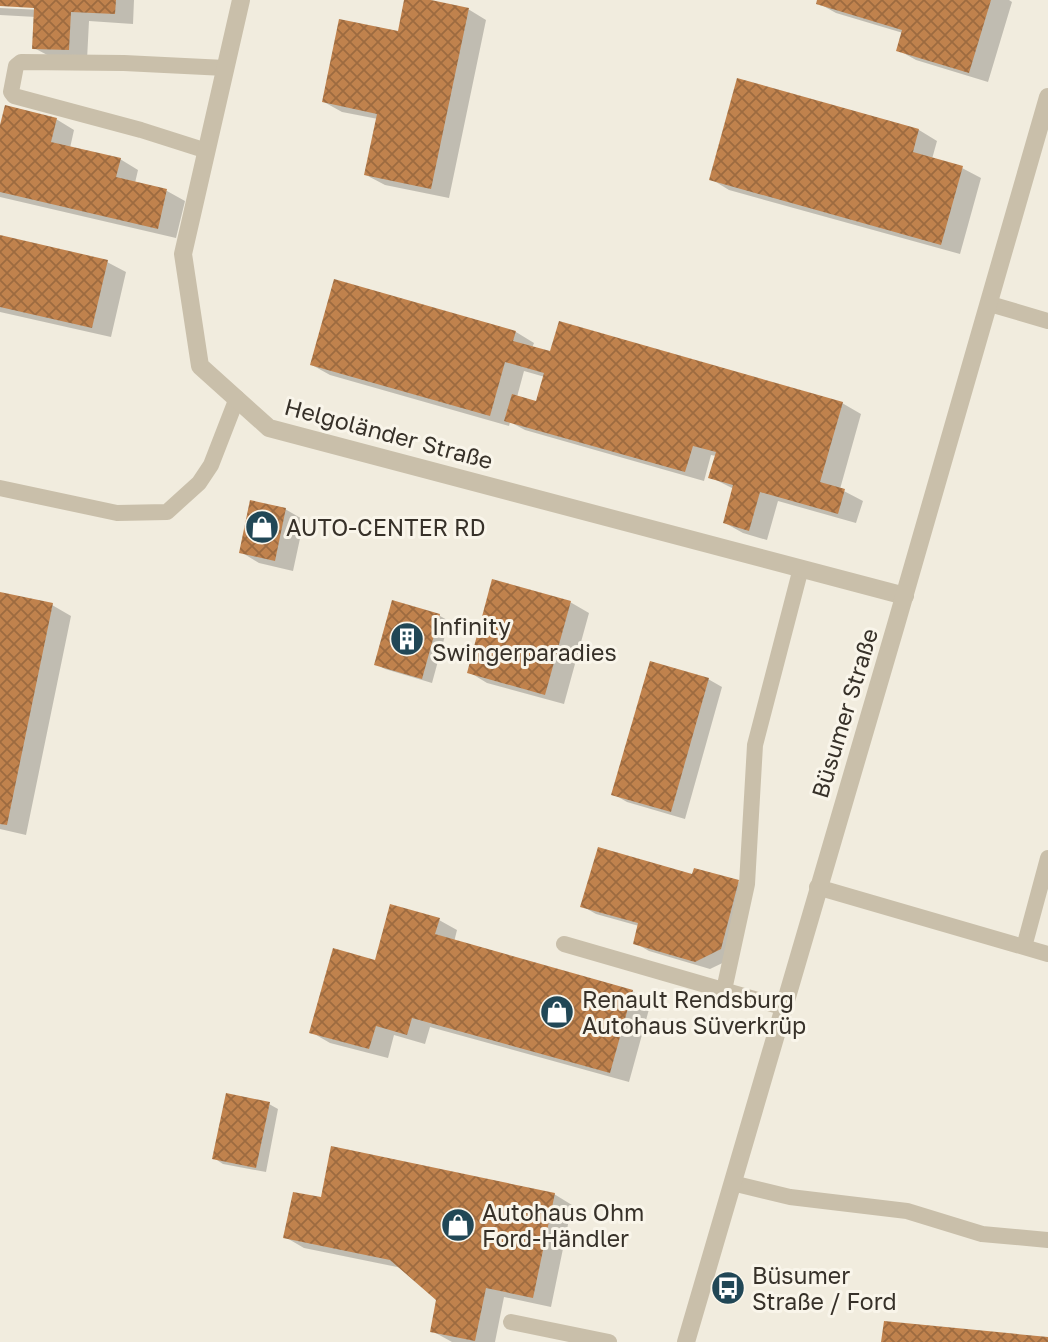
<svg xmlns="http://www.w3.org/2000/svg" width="1048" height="1342" viewBox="0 0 1048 1342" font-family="'Golos Text',sans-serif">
<defs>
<pattern id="building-cross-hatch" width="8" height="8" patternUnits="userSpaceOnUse" patternTransform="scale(1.75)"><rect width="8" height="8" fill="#c0824d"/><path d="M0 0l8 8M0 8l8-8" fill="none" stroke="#9d6b40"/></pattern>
</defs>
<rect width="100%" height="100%" fill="#f1ecde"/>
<path fill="#0003" fill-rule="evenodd" d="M0,0H134L133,24L89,21L87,60L53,58L34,48L36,17L0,15V8L43,10V6L0,4Z
M406,0H423L468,9L486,20L449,198L385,185L366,175L378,119L342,112L324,102L399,33Z
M819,0H1009L1012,2L988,82L916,60L898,50L903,33L836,13L818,3Z
M738,80L919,130L937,141L932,159L962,168L981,178L960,254L729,190L711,179Z
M56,119L74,130L70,148L120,159L138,170L135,183L167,191L185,201L176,238L0,197V130Z
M0,237L107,262L126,272L111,337L0,312Z
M516,332L534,343L532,348L842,403L861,414L840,489L863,501L856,523L778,501L767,540L743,533L725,523L734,489L710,477L716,456L711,455L704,481L525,430L510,422L509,426L330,375L312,365ZM524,371L545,377L537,403L517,397Z
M285,509L304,520L293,571L259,563L241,552Z
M0,594L52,605L71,616L26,835L0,829Z
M393,602L440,616L449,621L432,683L385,669L376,664Z
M570,602L589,613L564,704L487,683L469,672Z
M708,679L722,687L685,819L627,802L613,794Z
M694,876L738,882L752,890L735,957L710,969L649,951L635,943L639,926L596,914L582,906Z
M439,920L457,930L454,942L632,991L651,1002L629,1082L430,1027L425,1044L394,1035L388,1058L330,1043L311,1032L376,962Z
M269,1104L278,1109L266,1172L223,1164L214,1158Z
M554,1194L572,1205L551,1307L504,1297L495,1342H452L432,1331L438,1300L402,1268L304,1248L285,1237L322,1199Z"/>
<path fill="url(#building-cross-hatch)" d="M0,0H116L115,14L71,12L69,50L32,49L34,8L0,6Z
M404,0H431L469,8L431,189L364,175L377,114L322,102L339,19L398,31Z
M817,0H991L969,73L896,51L902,30L816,4Z
M737,78L919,129L913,152L963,166L941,245L709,180Z
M5,105L57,118L51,142L121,158L116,177L167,189L158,229L0,192V125Z
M0,235L108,260L92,328L0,307Z
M334,279L516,331L513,341L550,351L559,321L843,402L820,482L845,489L838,514L760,492L749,531L723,523L733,485L708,478L716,452L693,446L685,472L504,421L512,394L536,401L544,373L505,362L490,416L310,365Z
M250,500L286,508L275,561L239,553Z
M492,579L571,601L545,695L467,673Z
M0,592L53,603L7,825L0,824Z
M392,600L440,614L422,679L374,665Z
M650,661L709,678L671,812L611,795Z
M598,847L692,874L694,868L739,880L721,949L695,962L633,944L638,923L580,907Z
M390,904L440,918L435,934L633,990L610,1073L412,1018L407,1035L376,1026L369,1049L309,1033L333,948L375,960Z
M226,1093L270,1102L256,1168L212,1159Z
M331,1146L555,1193L533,1298L486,1288L475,1341L430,1332L436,1300L390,1260L283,1238L293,1192L321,1197Z
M884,1321L1048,1337V1342H881Z"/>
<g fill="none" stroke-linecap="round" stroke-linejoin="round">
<path stroke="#c9bfaa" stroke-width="16" d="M207,151L141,130L14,96L11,92L16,66L21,62L124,63L225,68
M990,304L1048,321
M0,488L117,513L167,512L199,483L211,465L237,398
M817,887L1048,954
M564,944L782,1007
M1024,947L1048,858
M724,990L747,884L755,745L801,568
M732,1183L790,1197L907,1211L982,1234L1048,1240
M511,1322L609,1342"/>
<path stroke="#c9bfaa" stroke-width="18" d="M241,0L183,254L200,366L269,428L905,596"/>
<path stroke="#c9bfaa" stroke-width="18" d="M686,1342C806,927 931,513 1048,97"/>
</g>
<defs>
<g id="shop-disc" transform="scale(1.75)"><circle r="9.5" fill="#214756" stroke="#f9f5ea"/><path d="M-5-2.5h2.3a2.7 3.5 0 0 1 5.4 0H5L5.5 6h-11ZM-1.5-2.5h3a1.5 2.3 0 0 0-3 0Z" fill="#fff"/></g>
<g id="building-disc" transform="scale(1.75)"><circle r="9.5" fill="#214756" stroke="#f9f5ea"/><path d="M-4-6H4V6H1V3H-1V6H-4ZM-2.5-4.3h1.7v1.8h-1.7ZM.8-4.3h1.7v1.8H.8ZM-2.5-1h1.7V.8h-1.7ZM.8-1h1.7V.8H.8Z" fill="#fff"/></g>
<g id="bus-disc" transform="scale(1.75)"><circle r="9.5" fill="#214756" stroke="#f9f5ea"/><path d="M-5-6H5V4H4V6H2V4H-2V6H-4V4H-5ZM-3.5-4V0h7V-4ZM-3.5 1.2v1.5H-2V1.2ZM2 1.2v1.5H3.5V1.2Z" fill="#fff"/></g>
</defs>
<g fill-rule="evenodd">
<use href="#shop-disc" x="262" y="527"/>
<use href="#building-disc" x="407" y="639"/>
<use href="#shop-disc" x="557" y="1012"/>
<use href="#shop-disc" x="458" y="1225"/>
<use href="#bus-disc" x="728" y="1288"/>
</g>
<g text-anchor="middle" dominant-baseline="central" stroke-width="6" stroke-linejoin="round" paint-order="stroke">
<g font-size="23" fill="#373129" stroke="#f9f5ea">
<text transform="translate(389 433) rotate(15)">Helgoländer Straße</text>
<text transform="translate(844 713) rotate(-73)">Büsumer Straße</text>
</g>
<g font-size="23" fill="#373129" stroke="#f9f5ea" text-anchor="start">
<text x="286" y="527">AUTO-CENTER RD</text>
<text x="432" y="626">Infinity<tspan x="432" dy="26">Swingerparadies</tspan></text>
<text x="582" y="999">Renault Rendsburg<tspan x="582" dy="26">Autohaus Süverkrüp</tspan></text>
<text x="482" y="1212">Autohaus Ohm<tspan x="482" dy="26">Ford-Händler</tspan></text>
<text x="752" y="1275">Büsumer<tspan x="752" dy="26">Straße / Ford</tspan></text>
</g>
</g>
</svg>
